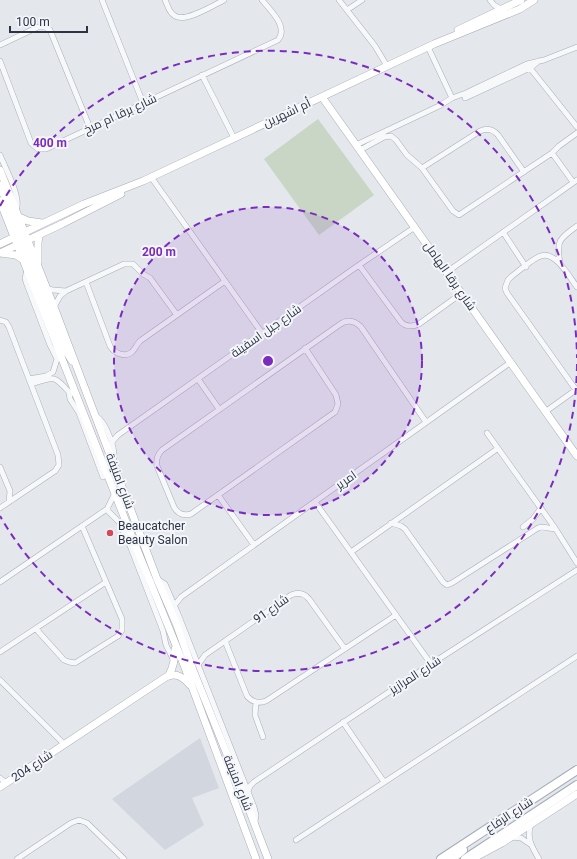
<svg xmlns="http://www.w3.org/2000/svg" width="577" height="859" viewBox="0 0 577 859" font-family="Roboto,Cairo,sans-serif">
<rect width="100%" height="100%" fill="#e4e7ec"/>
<path fill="#d2d6de" d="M200,738L219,788L192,798L204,825L165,850L112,799Z"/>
<path fill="#c9d6c5" d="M318,119L374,195L319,235L264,159Z"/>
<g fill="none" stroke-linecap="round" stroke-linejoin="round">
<g stroke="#a9aeb7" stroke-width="6">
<path id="street" d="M102,0L143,103
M165,0C168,6 169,13 175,16C185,23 214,5 224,0
M339,0L375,46L387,66
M490,0L494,5L501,9
M347,10L362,0
M0,45L38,27H45L50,30L90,128
M428,47L452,98
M0,61L31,143L38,149H46L278,40C289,27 270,10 262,0
M530,68L577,127
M202,75L234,138
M465,98L530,68L539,61
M356,145L439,106L452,98L466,93L527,64L544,60L577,47
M360,150L384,137L391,136L396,140L407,155L422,168L453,211L459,215L552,153
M0,155C5,168 22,198 16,210
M422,168L480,131C487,128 493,129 498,135L524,172
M151,177L262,333
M573,182L552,153L559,146L577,133
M503,232L526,267
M560,263C556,241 559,239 577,226
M359,265L401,322C406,327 412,327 419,324L462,293
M27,270L25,278L26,282L50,345L57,359
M447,272L577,180
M86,282L110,346C114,353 125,358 132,352C135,349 137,344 140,341L225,281
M47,288L53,290L66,291
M54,307L60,296L66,291L124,264H133L143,274L150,278L177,315
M0,320L6,322L9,327L58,455L59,465L55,471L0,508
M305,348L336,395L338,404L335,412L191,514C184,516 178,514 174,507L157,466C156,460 157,455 162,450C221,408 280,366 339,325C347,319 354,320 361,327L426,422
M29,379L46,376L53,372L58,356
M198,379L219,409
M31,384C56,376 53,375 71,394
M576,390L507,293L505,288L508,280L512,276C519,271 533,258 541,256C555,250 570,278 577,287
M69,392L70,399L79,413L103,477
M545,412L577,389
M96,416C106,422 117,451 113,461
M487,433L555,528L577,563
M111,443L118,435L359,265L415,227
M0,467L10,491L9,502
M115,493L108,507V511L119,522L131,548L163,631L166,645L174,661
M218,495L254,545
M315,502L431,664
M391,523L401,526L405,529L443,582L447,585L452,583L538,528C544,525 549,530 555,528
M523,527L533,519L541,508
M351,552L497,449
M157,579L165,584L178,614L254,807L256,815L255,822
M0,582L107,509
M174,606L181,597L511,362
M36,629L64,660L69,662L75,663L118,636L122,630V619L82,526
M225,641L247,696C252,702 258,704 266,701L396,615
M0,652L106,582
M198,665L205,655L291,595C298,592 304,593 309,599L345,649
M0,680L64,744
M256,702L255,715L263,737
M343,722L384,782
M0,778L6,783
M248,792L250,786L254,782L431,664L577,570
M531,824C526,838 532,847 539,859
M511,837L521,838L530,844
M296,840L577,656
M17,859L71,823L79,820L87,823L124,859"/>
</g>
<g stroke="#a9aeb7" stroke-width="8">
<path id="secondary" d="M458,30L521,0
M322,97L577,456
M0,170L54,307L157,579L176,623L193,670L245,799L268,859
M0,185L18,235L20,238
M0,201L132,537L184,665L256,859
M19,217L28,221L42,223
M20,240L24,247L63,346L72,361
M0,244L84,204L143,181L434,44L520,9L534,0
M0,253L62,224L121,194
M0,253L16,255L22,259
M38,262V243L39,235
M169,675C174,666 175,659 175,649
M0,787L166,677C176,672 183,677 190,685
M472,859L502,843L577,794"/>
</g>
<g stroke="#a3abb8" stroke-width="10">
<path id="primary" d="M441,859L577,770
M452,859L463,850
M465,859L577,785"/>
</g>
<use href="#street" stroke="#f7f8fa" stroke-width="5"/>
<use href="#secondary" stroke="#fff" stroke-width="7"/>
<use href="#primary" stroke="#fff" stroke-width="8"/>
</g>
<circle cx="268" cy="361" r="154" fill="#7b2cbf" fill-opacity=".12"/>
<g fill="none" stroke="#7b2cbf" stroke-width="2" stroke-dasharray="7 5">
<circle cx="268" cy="361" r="154"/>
<path d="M577 364A309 309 0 0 1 0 516M0 206A309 309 0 0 1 577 358"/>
</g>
<circle fill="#d1495b" stroke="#f4f6f9" stroke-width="1.5" cx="110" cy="533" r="4"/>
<g text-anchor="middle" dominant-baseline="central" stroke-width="4" stroke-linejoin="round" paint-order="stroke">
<g font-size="12" fill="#2b3445" stroke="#f4f6f9">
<text transform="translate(287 113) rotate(-25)">أم اشهرين</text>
<text transform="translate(120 114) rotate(-25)">شارع برقا ام مرخ</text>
<text transform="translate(450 276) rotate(55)">شارع برقا الهامل</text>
<text transform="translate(266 331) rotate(-35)">شارع جبل اسفينة</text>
<text transform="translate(346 480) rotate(-35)">امرير</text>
<text transform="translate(120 481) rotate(69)">شارع امنيفة</text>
<text transform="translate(271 609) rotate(-35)">شارع 91</text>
<text transform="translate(415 675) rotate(-33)">شارع المرازيز</text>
<text transform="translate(32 766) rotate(-34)">شارع 204</text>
<text transform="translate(238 783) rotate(68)">شارع امنيفة</text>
<text transform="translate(509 815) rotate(-33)">شارع الرفاع</text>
</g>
<g font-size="12" fill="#2b3445" stroke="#f4f6f9" text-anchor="start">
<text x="118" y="526">Beaucatcher<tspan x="118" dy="14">Beauty Salon</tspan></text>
</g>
</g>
<circle cx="268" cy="361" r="6" fill="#7b2cbf" stroke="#f4f6f9" stroke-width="2"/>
<g font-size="12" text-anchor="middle" font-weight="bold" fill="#7b2cbf" stroke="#f4f6f9" stroke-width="4" stroke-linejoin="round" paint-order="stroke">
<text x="50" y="147">400 m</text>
<text x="159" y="256">200 m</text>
</g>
<path d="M10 26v6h77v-6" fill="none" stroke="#2b3445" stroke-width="2"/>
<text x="16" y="26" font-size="12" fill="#2b3445" stroke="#f4f6f9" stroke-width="3" paint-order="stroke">100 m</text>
</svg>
